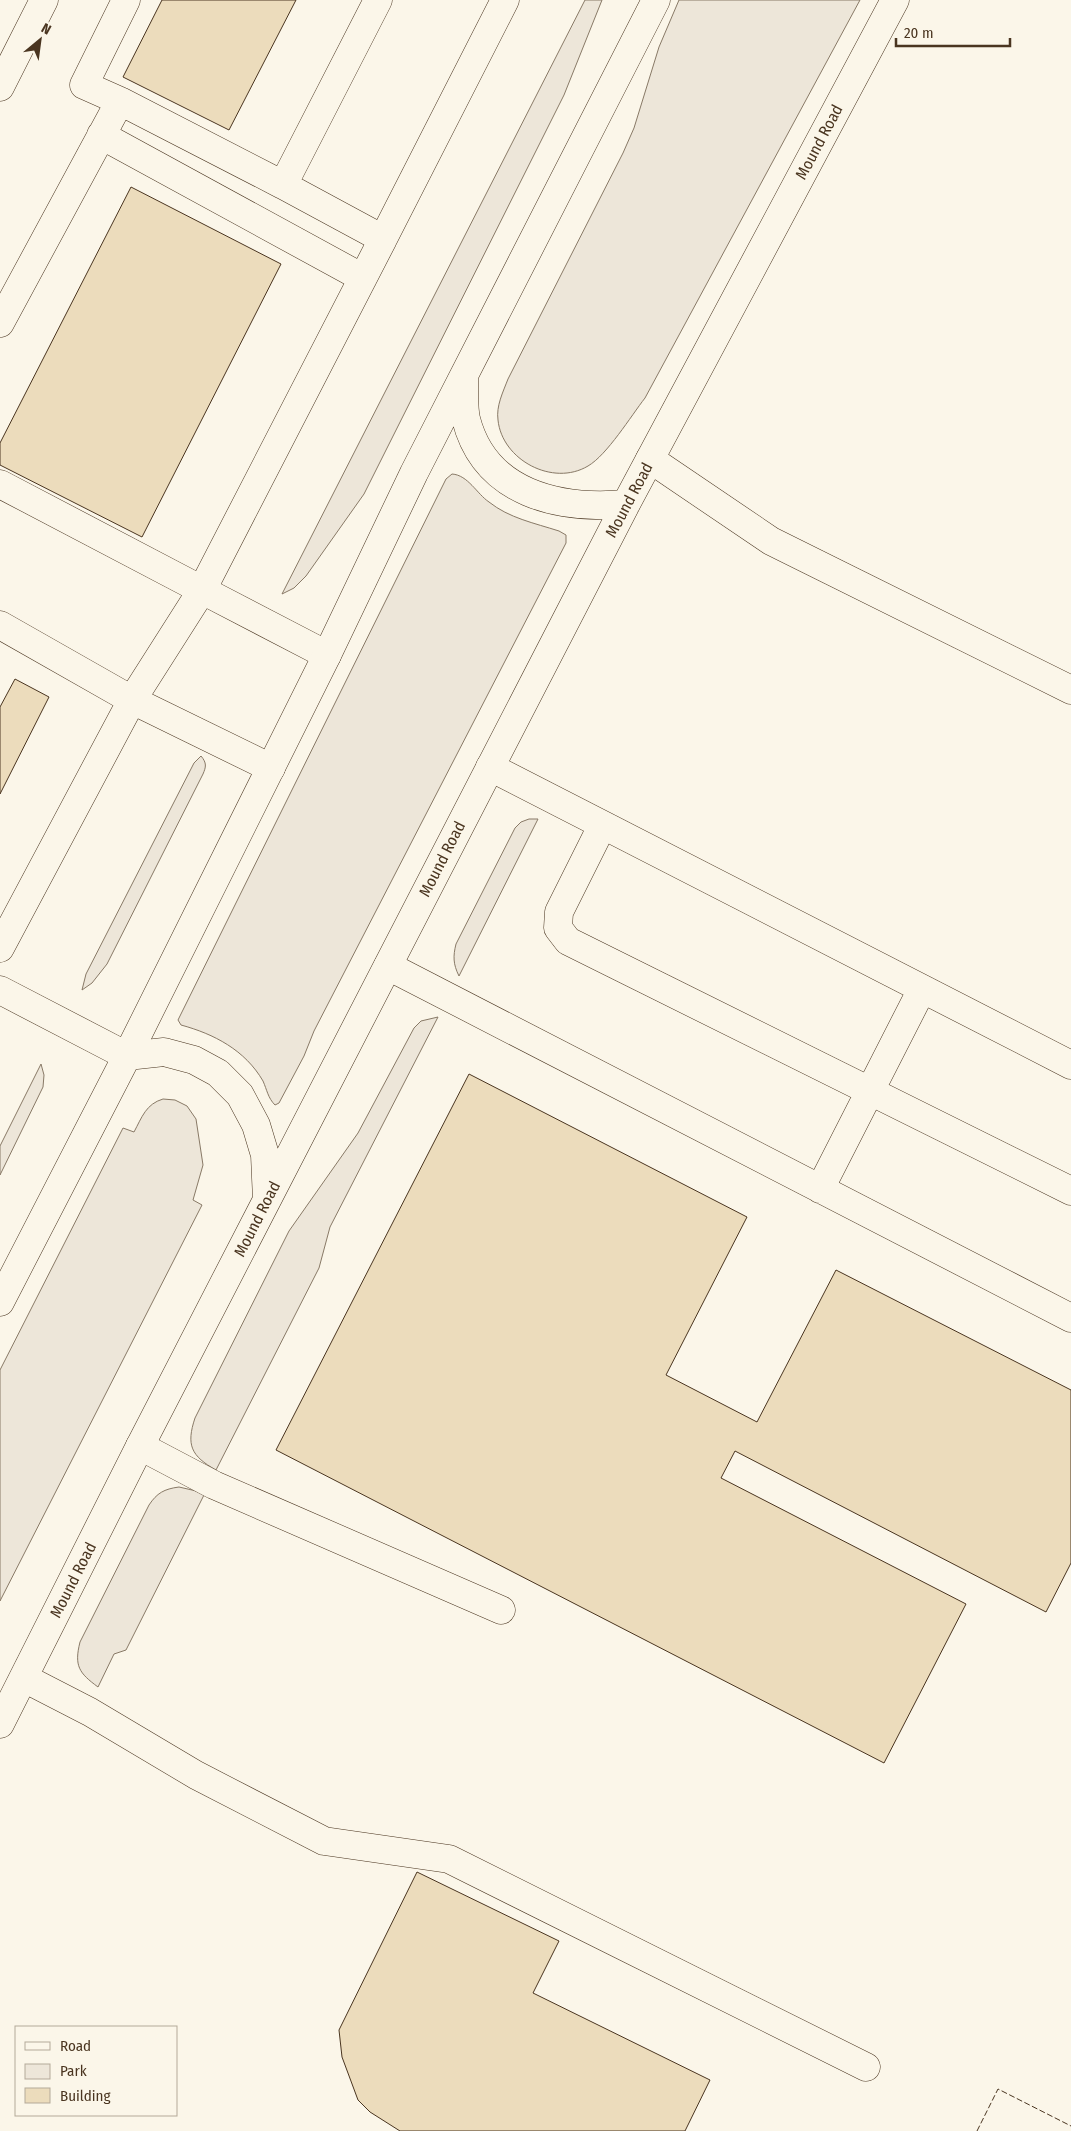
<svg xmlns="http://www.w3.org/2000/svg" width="1071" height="2131" viewBox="0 0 1071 2131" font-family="'Fira Sans Condensed',sans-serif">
<rect width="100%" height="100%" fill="#fbf6e9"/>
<path fill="#ede6d9" stroke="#887966" d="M585,0H602L564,95L364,494L306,576L294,588L282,594Z
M679,0H860L645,398C631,416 607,455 588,466C553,487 502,460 498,420C496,406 503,392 508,379L623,153L634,128L659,47Z
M452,474C468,475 477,494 489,502C509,518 534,523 559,531L566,535V543L314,1031L304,1056L279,1103L275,1105C268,1098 267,1090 263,1081C245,1050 214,1034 181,1025L178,1020L446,479Z
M201,756C207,763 206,767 203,774L107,964L92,983L82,990L86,974L194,763Z
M529,819H538L459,976C453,964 453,956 456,944L515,828L521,822Z
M438,1017L330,1227L319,1268L216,1470C191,1456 186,1445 195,1418L289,1231L358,1133L414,1028L421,1021Z
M41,1064L44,1075L43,1087L0,1175V1146Z
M163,1099L175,1100L187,1106L196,1119L203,1165L193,1200L202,1205L0,1601V1370L123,1128L134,1132C142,1117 146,1104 163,1099Z
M179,1487L205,1493L126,1650L114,1654L98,1687C79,1673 74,1666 80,1642L149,1505C157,1493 164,1489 179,1487Z"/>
<path fill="#ecdcbc" stroke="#4a3520" d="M162,0H296L229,130L123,77Z
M131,187L281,264L142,537L0,465V443Z
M15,679L49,697L0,794V707Z
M469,1074L747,1217L666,1375L757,1422L836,1270L1071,1390V1563L1046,1612L735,1451L721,1478L966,1604L884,1763L276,1450Z
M417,1872L559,1941L533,1993L710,2080L685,2131H400L370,2112L358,2100L342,2057L339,2030Z"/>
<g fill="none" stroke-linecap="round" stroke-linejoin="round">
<g stroke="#4a3520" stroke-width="29">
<path id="minor" d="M378,0L283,185L383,239L505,0
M0,87L44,0
M120,101L84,85L126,0
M101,135L363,278
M0,323L120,101L283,185
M650,459L771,541L1071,690
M0,484L202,590L132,700L0,948
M0,625L132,700L271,768
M327,655L202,590L383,239
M490,767L1071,1065
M602,826L559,912L558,928L568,941L1071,1191
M388,966L1071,1318
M0,990L127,1056
M820,1189L922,989
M140,1446L214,1485L501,1610
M24,1678L90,1712L196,1775L324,1841L449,1859L866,2067"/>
</g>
<g stroke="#4a3520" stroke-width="29">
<path id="major" d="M464,377C465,391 463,406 466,419C485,494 559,510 626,504
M127,1056L164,1052L194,1060L218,1073L240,1095L256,1125L265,1155L267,1200
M0,1302L127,1056L327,655L414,473L656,0
M0,1724L140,1446L626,504L895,0"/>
</g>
<use href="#minor" stroke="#fbf6e9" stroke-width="28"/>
<use href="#major" stroke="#fbf6e9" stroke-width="28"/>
<path stroke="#4a3520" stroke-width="1" stroke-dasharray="6 2.5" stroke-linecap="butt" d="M977,2131L998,2089L1071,2126"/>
</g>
<g text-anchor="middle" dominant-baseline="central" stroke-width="4" stroke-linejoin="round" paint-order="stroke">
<g font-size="16" fill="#4a3520" stroke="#fbf6e9">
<text transform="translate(819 142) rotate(-62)">Mound Road</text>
<text transform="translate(629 500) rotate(-62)">Mound Road</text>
<text transform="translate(442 859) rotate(-63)">Mound Road</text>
<text transform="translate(257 1219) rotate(-63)">Mound Road</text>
<text transform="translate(73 1580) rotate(-63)">Mound Road</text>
</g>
</g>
<rect x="15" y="2026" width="162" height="90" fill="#fbf6e9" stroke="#b4a999"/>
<rect x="25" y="2042" width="25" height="8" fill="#fbf6e9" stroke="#b4a999"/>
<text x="60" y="2051" font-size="15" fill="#4a3520">Road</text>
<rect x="25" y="2064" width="25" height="15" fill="#ede6d9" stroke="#b4a999"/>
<text x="60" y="2076" font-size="15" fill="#4a3520">Park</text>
<rect x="25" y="2088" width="25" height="15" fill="#ecdcbc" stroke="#b4a999"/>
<text x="60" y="2101" font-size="15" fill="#4a3520">Building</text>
<g transform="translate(40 40) rotate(29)" stroke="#fbf6e9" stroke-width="4" paint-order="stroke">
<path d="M0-4L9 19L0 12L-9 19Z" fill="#4a3520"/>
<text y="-8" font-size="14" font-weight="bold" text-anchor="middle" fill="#4a3520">N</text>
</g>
<path d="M896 38v8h114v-8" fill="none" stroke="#4a3520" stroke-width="2.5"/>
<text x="904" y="38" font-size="15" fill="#4a3520" stroke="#fbf6e9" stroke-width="4" paint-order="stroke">20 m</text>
</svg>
